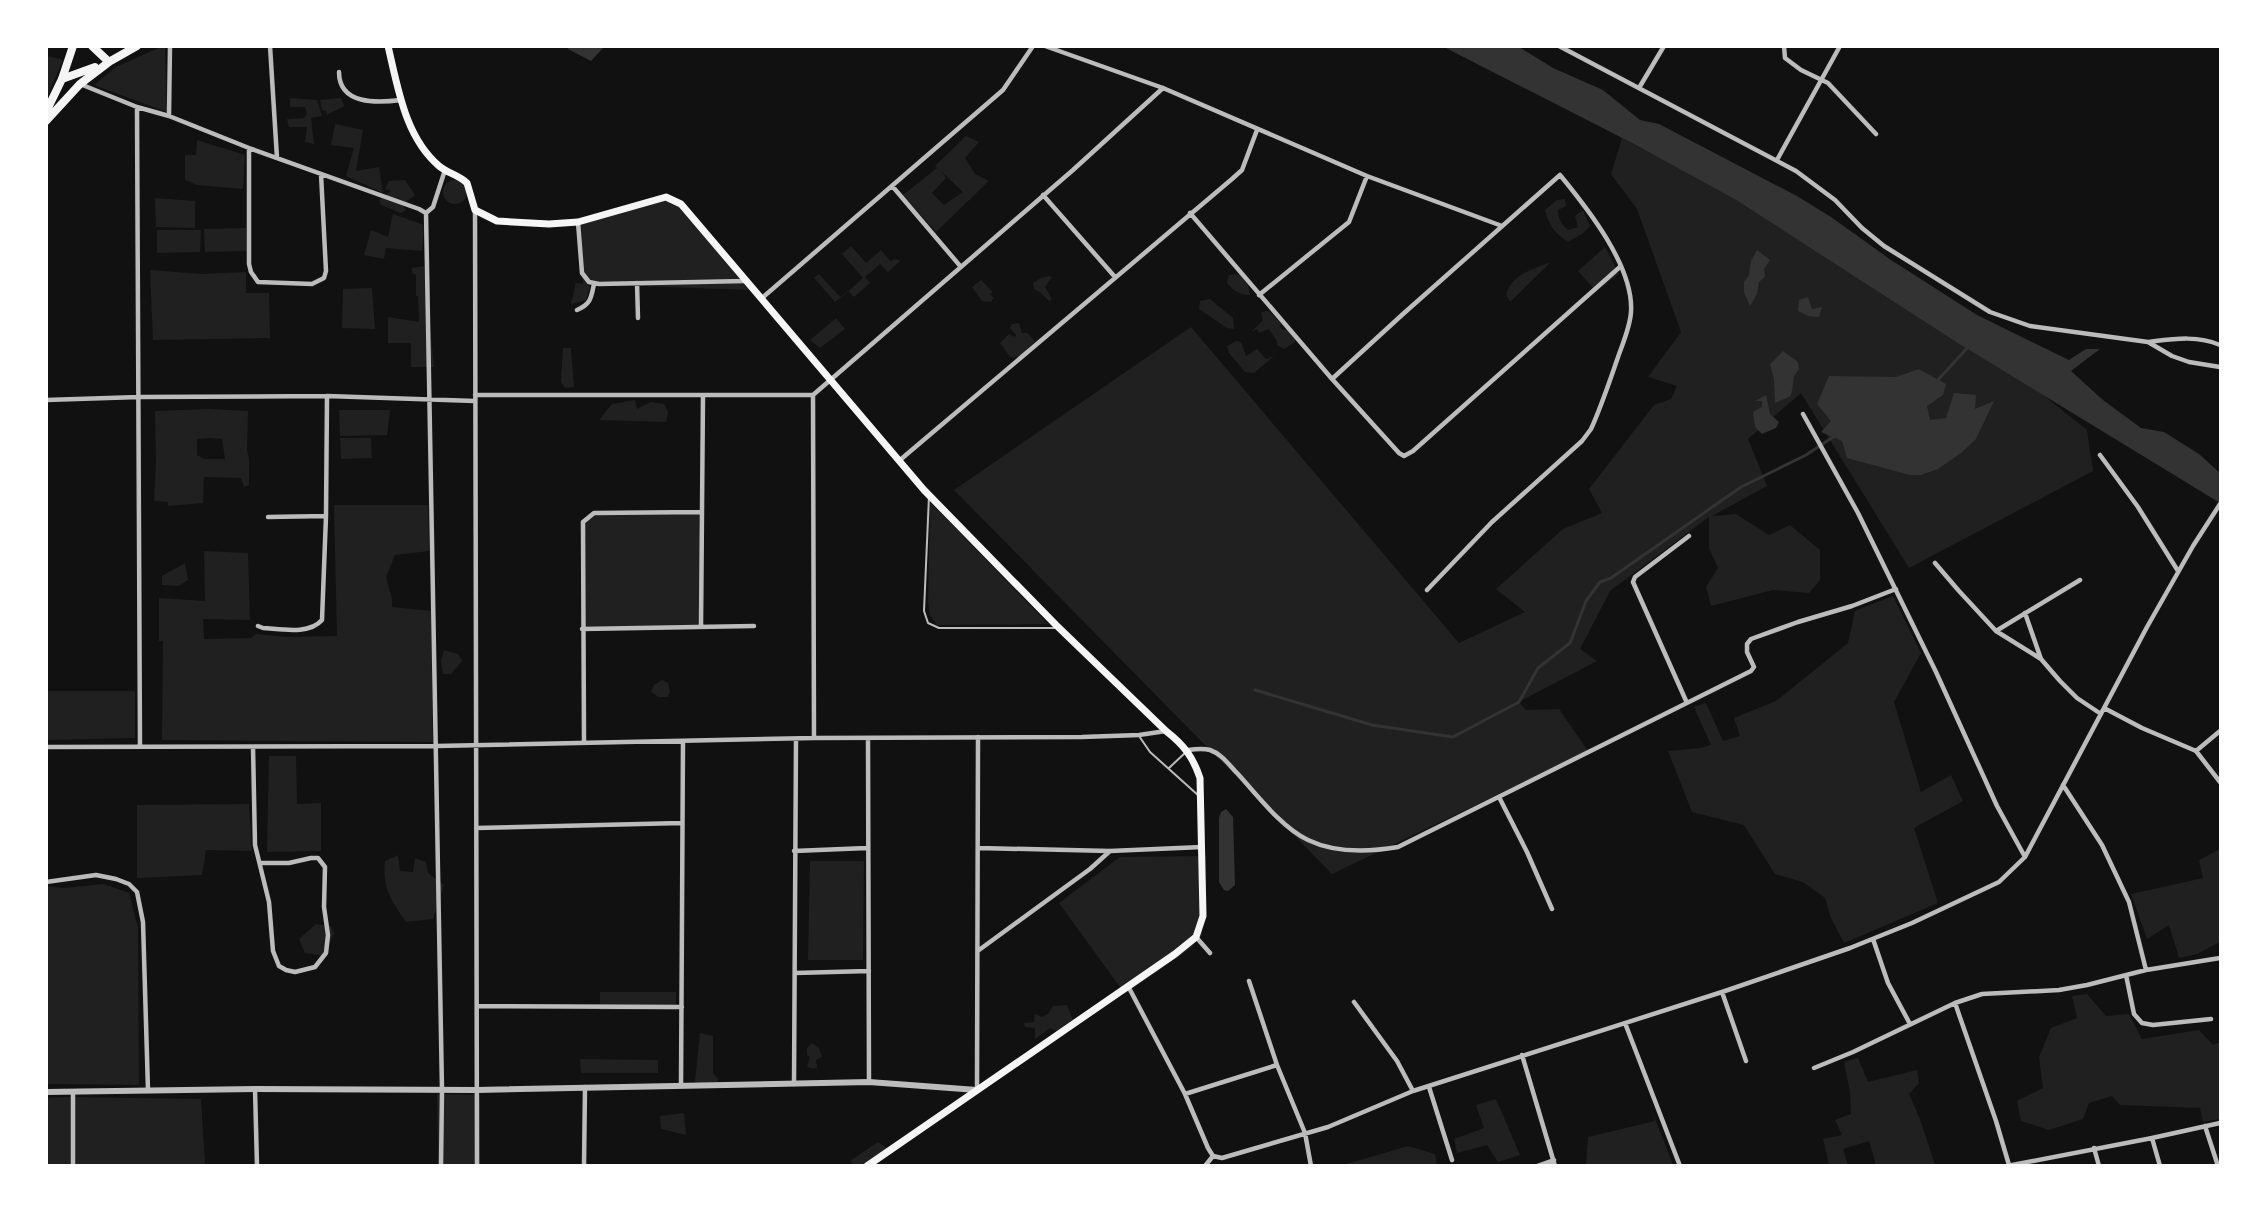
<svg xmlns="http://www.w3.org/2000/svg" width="2267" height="1212" viewBox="0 0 2267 1212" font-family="'Fira Sans',sans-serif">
<rect width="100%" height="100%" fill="#111"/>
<path fill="#202020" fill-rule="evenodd" d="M161,47H165L167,112L94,85L116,67Z
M47,56L63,60L47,97L46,56Z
M290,98L317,100L322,116L311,118L314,144L305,142L307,127H289L287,119L304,118L307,114L305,107H290Z
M341,98L344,106L347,105L326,115L327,112L322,110L320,100Z
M335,124L363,130L356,171L379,167L383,193L346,176L354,148L331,145Z
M966,136L979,142L965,158L975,174L989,181L936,232L903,195L937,168L935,166ZM942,172L963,192L944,205L932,193L946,178Z
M1622,138L1736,200L2042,394L2087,430L2093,471L1909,568L1801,393L1748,439L1767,486L1712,516L1736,514L1769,535L1790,525L1820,550V580L1809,593L1773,590L1711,606L1706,587L1718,568L1709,548V517L1610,591L1580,649L1597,661L1519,702L1526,710L1559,709L1588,751L1332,874L954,490L1191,327L1459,643L1525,612L1496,589L1563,529L1602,513L1589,489L1654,405L1671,399L1677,386L1648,377L1681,332L1637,209L1611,174Z
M197,140L245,155L243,189L197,185L185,180V155H196Z
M405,180L415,195L402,205L406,210L401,213L381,205L379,200L391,191L385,189L389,181Z
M443 192a12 12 0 1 1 24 0a12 12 0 1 1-24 0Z
M155,198L195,201V228L156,227Z
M1565,199L1566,206L1558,210C1558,218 1561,224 1568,230L1578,227L1575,216L1583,210L1590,226L1582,234L1568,242C1555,233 1549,226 1545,210L1557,200Z
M659,200L676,201L749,290L587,284L590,286L586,300L571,304L576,283L583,284L579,223Z
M393,214L424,225L422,251L386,248L384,259L364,255L371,230L388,237Z
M246,228L247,251L205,252L204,229Z
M157,230H201L200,252L157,253Z
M851,246L866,263L881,250L890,261L896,259L900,261L888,272L880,264L865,277L870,283L854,297L848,291L835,302L814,278L819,274L841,298L863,278L842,254Z
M1605,247L1619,274L1596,291L1578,271Z
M1551,262L1510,302L1506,294C1514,273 1531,270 1551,262Z
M424,266L434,367H411V343H388V317L419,322L418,296H416V275L412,273V268Z
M150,270L201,274L246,272V293H269L270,338L153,340Z
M1239,274L1248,285L1250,295C1239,295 1234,291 1227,283L1229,275Z
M1049,276L1052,277L1045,287L1052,299L1049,301L1040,292L1034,289L1033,283L1041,278Z
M981,280L993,292L990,294L994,298L991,302L982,301L972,287Z
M372,288L375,329L342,328L343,289Z
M1210,299L1233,318L1234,329L1227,328L1199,309L1200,301Z
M1269,311L1282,325L1279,326L1283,330L1291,328L1294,332L1295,342L1284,349L1277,345V341L1269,329L1259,333L1257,329L1251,332L1263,320L1261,312Z
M836,318L845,329L820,348L810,340Z
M1019,323L1022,333H1027L1035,341L1021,355L1011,358L1000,343L1009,334L1014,337L1016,335L1010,328L1012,324Z
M1236,341L1241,342L1246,356L1257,349L1266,359L1274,356L1254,373L1245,372L1229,353L1227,346Z
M563,348H571L574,387L565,388L561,382Z
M635,400L637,409L651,402L664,404L668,412L666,422L599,420L612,404Z
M209,409L248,411L247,450L249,459V485L244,487L241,478L204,477L203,503L168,506V502L154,501L156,461L155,411ZM210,438L222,439L225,459H204L197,455V439Z
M339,410H390L387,435L340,436Z
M340,438H371L372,458L341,459Z
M930,503L941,513L1048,624L937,625L930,615L928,603Z
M334,505H428L429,551L395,555L386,577L392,599V607L431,611L433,742L162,740L163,641H159V598L205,601L204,551L248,553L250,620L203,619L204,639L251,638L256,634L287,637L337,636Z
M701,512V627L582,629L583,522L589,515Z
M185,563L188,580L178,586L162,585V576Z
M1893,596L1921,653L1894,702L1921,792L1951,775L1963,801L1914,828L1938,903L1844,943L1831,918L1825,898L1803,882L1775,874L1744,825L1692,812L1668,751L1700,748L1711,745L1694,707L1706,703L1723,741L1740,736L1734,718L1776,701L1848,643L1855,611Z
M444,650L458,654L462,661L451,674H443L441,661Z
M662,680L668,683L670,692L668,697H659L651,692L654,685Z
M47,691H135V738L47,740Z
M269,756H296L297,804L321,803V851L267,852Z
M249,804L252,851L206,850L202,875L137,878V805Z
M2220,849V942L2197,954L2179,958L2169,925L2147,939L2131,894L2203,878L2199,860Z
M398,855L400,871L413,872L415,858L426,862L428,873L444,885L433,919L406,922C391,900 382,888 385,861Z
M1206,856L1202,935L1191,948L1125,994L1059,903L1120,857Z
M810,861H864L863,960H808Z
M104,884L129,893L138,928L139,1085L47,1084V886L64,888Z
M316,924L331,926L334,933L324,956L305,953L299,939Z
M600,992H676V1010H600Z
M2087,994L2106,1016L2129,1014L2142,1039L2199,1030L2213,1045L2220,1042V1119L2203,1122L2200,1108L2120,1105L2112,1096L2089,1103L2083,1119L2049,1130L2021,1121L2017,1101L2043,1088L2039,1057L2051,1028L2077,1018L2072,996Z
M1067,1005L1073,1020L1058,1032L1050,1028L1035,1039V1028L1025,1027L1024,1023L1034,1022L1035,1014L1042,1017L1048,1014L1053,1006Z
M700,1033L713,1036V1073L718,1079L716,1087H698L695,1081Z
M812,1043L819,1048L822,1057L816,1060L817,1067L814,1069L807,1067L810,1057L807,1055V1048Z
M1858,1058L1868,1082L1917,1070L1919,1083L1909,1094L1920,1119L1935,1165H1876L1869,1141L1843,1149L1848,1165H1829L1823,1139L1842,1135L1835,1120L1851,1114L1850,1092L1844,1062Z
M580,1059L658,1060V1073H581Z
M437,1094L480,1095V1165H438Z
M67,1097L201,1099L205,1165H47L46,1098Z
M1496,1099L1520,1155L1498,1162L1487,1145L1457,1153L1454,1139L1484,1128L1476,1105Z
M1652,1111L1673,1165H1586L1588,1137L1655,1121Z
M684,1113L686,1135L661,1129L660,1116Z
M878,1142L893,1152L874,1165H854L850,1161Z
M1408,1146L1435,1154L1437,1165H1343Z"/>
<path fill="#333" d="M569,46H604V47L591,61L568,49Z
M1444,47H1519L1553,68L1603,90L1640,120L1659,124L1797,196L1831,217L1891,260L1977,315L2069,360L2086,349H2100L2071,371L2103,400L2141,428L2164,432L2199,454L2220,473V503L1958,343L1736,200L1630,142Z
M1757,250L1770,260L1764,269L1765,277L1759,282L1757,294L1750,306L1744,292V282L1749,275L1751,261Z
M1808,297L1812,309L1822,307L1819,317L1808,316L1798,311L1799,300Z
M1783,351L1798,362L1799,369L1794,376L1791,396L1775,403L1774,379L1770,364Z
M1919,369L1946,384L1943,395L1927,406L1930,420L1946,418L1954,393L1976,395L1975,409L1994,401L1976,439L1961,453L1938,469L1921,475H1910L1847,458L1842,441L1821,432L1831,421L1817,404L1829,376L1896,377Z
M1766,395L1770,414L1779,422L1776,428L1762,434L1755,427L1753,412L1762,407V401H1755Z
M1226,809L1233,817L1235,885L1228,891L1224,890L1219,882V818L1221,812Z"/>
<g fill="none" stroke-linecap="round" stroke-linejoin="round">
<path stroke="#333" stroke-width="3" d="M1937,381L1969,346
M1255,690L1372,725L1453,737L1519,702L1538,668L1570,643L1586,601L1600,582L1611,578L1741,487L1806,455L1836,435"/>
<path stroke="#bcbcbc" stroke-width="2" d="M929,496L924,611L928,623L939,628H1055
M1139,736L1150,752L1199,796
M1169,768L1186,752"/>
<path stroke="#bcbcbc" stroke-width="4.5" d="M270,46L277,158
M1045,46L1163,88L1367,176L1502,226
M1559,46L1796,171L1835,200L1862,228L1884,246L1990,312L2030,326L2148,342L2172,356L2189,362L2220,367
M1784,46L1785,58L1801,70L1828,83L1876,134
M339,72C339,105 377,103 401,100
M80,84L137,107L169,116L249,148L419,209L426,213L433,207L445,170
M1639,88L1664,46
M137,107L140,747
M169,116L170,46
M249,148V264L251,272L258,282L312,284L324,278L326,271L321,174
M1777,160L1840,46
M893,187L961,267
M1043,195L1115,277
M475,210L477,1166
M426,213L442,1090L441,1166
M1190,213L1332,379L1399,453L1404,456L1413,451L1621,266
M578,222L582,273L589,282L599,284L746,281
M637,283L638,318
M1259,295L1349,222L1367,176
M762,298L1003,90L1033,46
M577,310C591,304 591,298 594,284
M2148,342C2173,339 2197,335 2220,345
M1332,379L1403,314L1560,175C1588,209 1634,267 1631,312C1630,328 1622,345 1617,360C1609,383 1601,407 1591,429L1582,441L1492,522L1427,590
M475,395H813
M813,395L1073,170L1163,88
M813,395L814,738
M46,400L139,397L327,396L475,401
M1803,414L1858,513L1936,672L1997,806L2025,857
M2100,455L2138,507L2178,571
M900,460L1232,179L1242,170L1257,130
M268,517L326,516
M1935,563L1959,591L1996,631L2041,659L2060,681L2077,698L2101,714
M2025,613L2041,659
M258,626L263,628C281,629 309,635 322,620L326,516L327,396
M701,627L703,395
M582,629L754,626
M1996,631L2080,580
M1687,703L1633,582L1635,577L1689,536
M2104,708L2142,728L2196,751L2220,782
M868,738L869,1082
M584,743L583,522L594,513L701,512
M46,747L436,746L814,738L1082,737L1139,735L1166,731
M253,747L255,845L269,902L273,951L279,966L286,970L295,972L315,967L326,953L328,935L324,907L325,867L318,858H311L289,863H261
M1188,750C1195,749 1203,748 1210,750C1222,754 1230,766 1238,774C1257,795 1282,828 1308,840C1335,853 1369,852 1398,847L1751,671L1754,667L1747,652V644L1751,639L1798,622L1852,606L1896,589
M2196,751L2220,731
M2063,785L2102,845L2129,902L2146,970
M1499,797L1527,852L1552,909
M476,828L681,823
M979,848L1110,851L1202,847
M794,851L867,848
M46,882L96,875L116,879L129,884L137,892L143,922L148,1090
M1196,937L1210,953
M1873,939L1888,983L1910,1024
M979,950L1090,869L1110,851
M795,973L869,971
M2126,975L2134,1014L2142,1023L2153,1025L2211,1019
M1249,981L1277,1065L1305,1133L1311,1166
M1128,986L1185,1094L1208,1148L1213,1156L1222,1158L1328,1127L1413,1091L1722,992L1850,948L1912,923L1999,882L2025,857L2147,627L2193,546L2220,504
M1722,992L1746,1061
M1354,1002L1397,1061L1413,1091
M1955,1003L1996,1121L2009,1165
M477,1006L682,1007
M1625,1023L1680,1166
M1522,1055L1555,1166
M1814,1068L1853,1052L1955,1003L1982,994L2059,990L2087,985L2146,970L2220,958
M794,1084L796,739
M681,1086L683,741
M1429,1087L1452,1160
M255,1089L257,1166
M977,1090L978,737
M73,1092V1166
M1185,1094L1277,1065
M2205,1126L2218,1166
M2152,1138L2160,1166
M2094,1148L2099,1166
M584,1166L585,1087
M1205,1166L1213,1156
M1537,1166L1554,1160
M2007,1166L2152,1138L2220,1123"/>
<path stroke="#bcbcbc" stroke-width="6" d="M46,1092L255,1089L477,1090L869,1082L977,1090"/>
<path stroke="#f5f5f5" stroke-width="7" d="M388,46C398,88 405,137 439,166C447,173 459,175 467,183L475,210L497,221L549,224L578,222L666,197L681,204L924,490L1056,625L1166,731C1184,745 1193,757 1200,778L1203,916L1196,937L1175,954L867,1166"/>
<path stroke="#f5f5f5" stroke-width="8" d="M92,46L109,62
M107,63L137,46
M62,79L95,67
M46,112L62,79L73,46
M46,121L80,84L109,62"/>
</g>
<rect width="2267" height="1212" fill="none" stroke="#ffffff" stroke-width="96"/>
</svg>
